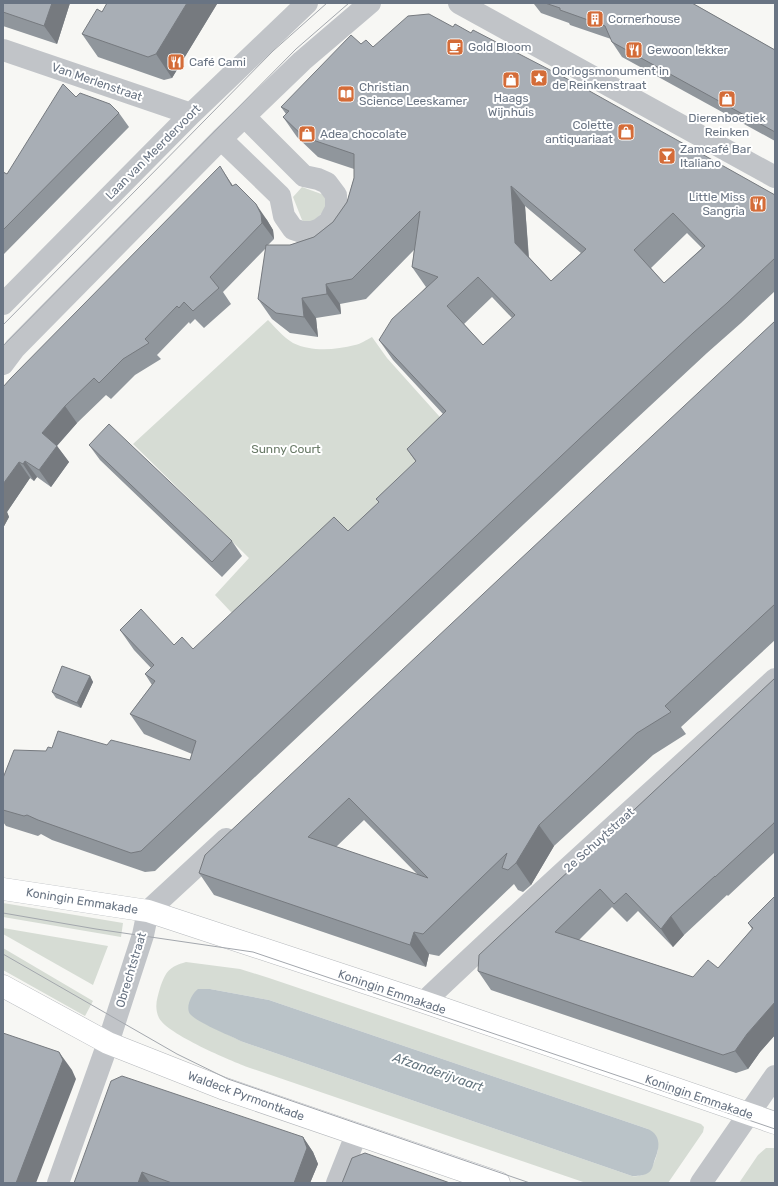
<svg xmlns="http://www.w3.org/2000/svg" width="778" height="1186" viewBox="0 0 778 1186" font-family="Rubik,sans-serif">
<rect width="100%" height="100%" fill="#f7f7f4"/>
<path fill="#d6dcd4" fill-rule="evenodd" d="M302,187L327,196L329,204L315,221L306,223L302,220L293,197Z
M268,320C276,328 283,337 293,343C312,352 335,350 355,345C361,344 366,340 372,337L387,358L456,435L246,628L215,595L249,558L133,444Z
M3,903L123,923L121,937L3,917Z
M3,928L108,946L93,985L3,934Z
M3,948L93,1001L85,1016L3,970Z
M186,962L240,969L269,978L701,1124L704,1127L703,1132L668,1183H586L250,1068C231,1061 167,1034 159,1018C154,1007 157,999 160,988C166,971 169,967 186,962ZM210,989L269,1000L648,1129L658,1150C654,1165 650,1178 632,1176L243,1042L202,1022Z
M766,1148H775V1183H739L758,1155Z"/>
<path fill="#bac3c8" d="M198,989H210L269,1000L648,1129C661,1135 660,1147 655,1159C653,1164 653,1170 648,1173C643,1176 637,1176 632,1176L243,1042C231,1036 198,1023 190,1014C185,1007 192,993 198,989Z"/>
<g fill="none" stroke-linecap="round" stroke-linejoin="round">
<g stroke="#b5b8bc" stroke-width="23">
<path id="major" d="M3,889L148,911L424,1002L775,1123
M3,986L108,1043L222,1088L499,1183"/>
</g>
<path stroke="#c1c4c8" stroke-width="22" d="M459,3L775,177
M3,50L191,114
M221,139L280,196L284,216L293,229L302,232H312L320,229L329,222L336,209V195L327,183L318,179L304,176L245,117
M3,304L191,114L307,3
M3,364L15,348L221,139L302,61L370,3
M424,1002C539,892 658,787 775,679
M58,1183L108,1043L143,935L148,911L226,839
M337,1183L356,1135
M701,1183L775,1076"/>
<use href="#major" stroke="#fff" stroke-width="22"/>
<path stroke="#a3a7ad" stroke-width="1" d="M3,325L273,51L327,3
M3,346L296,49L349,3
M3,913L96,929L253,952L775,1129
M3,954L177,1054L228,1079L530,1183"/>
</g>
<path fill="#90969c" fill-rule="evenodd" d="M3,3H70L57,44L3,26Z
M107,3H216L217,4L172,78L164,80L98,57L82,34L102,12Z
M531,3H692L775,50V141L622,57L612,42L611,39L570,25L569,23L541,13L534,4Z
M453,27L775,195V291L741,323L707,353L607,446L155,871L145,872L52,840L41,834L38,836L6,826L3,822V778L46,751L52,748L107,745L190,760L192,754L144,734L130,714L152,685L145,674L151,668L134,650L120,630L174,645L193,649L348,531L379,502L376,499L416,462L407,449L443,414L393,360L379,340L426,287L412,267L414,250L366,299L340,304L341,314L316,318L318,337L290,333L272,319L258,299L266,248L223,292L231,304L204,328L195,319L190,324L189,322L157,355L161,359L135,375L111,399L106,395L77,423L57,446L69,462L51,487L37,477L34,481L30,478L7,512L9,517L3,528V387L231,183L233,186L267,220L273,230L274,239L268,245H290L314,237L333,222L347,202L354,178V169L318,157L297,137L283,117L286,114L281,107L361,44L373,47ZM525,206L581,253L551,281L529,257ZM687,233L702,248L664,283L651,268ZM492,297L512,318L483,345L464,324Z
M76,97L119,113L129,127L3,255V172L7,174Z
M775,321V640L681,727L686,734L653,755L554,846L531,885L523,892L518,890L514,884L439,956L429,954L426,967L214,895L199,873ZM364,820L418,875L336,847Z
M89,445L232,541L242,556L222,577L100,460Z
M90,676L93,682L81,708L56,698L52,692Z
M775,678V852L728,896L727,895L684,935L673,947L638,911L627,922L612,907L579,940L693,977L718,968L752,929L748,923L775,896V1035L760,1052L748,1069L736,1073L491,990L478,971Z
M303,1137L313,1152L318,1164L310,1183H74Z"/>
<path fill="#767a7f" d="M52,3H70L57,44L44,26Z
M187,3H216L217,4L172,78L156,54Z
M220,166L231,183L243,203L232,186Z
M511,186L525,206L529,263L515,243Z
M256,204L267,220L273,230L274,239L262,223Z
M326,284L340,304L341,314L327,294Z
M302,298L316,318L318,337L304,317Z
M65,406L77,423L53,450L42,433Z
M57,446L69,462L51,487L39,470Z
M25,461L37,477L34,481L23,464Z
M19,462L30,478L7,512L9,517L3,528V484Z
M90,676L93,682L81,708L77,703Z
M539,825L554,846L531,885L516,863Z
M671,916L684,935L673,947L661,929Z
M414,932L429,954L426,967L410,945Z
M775,1002V1035L760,1052L748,1069L735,1051L747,1034Z
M59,1052L72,1070L76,1079L36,1183H16Z
M303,1137L313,1152L318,1164L310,1183H294Z
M142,1172L150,1183H138Z"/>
<path fill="#a8aeb5" stroke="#767a7f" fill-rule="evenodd" d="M3,3H52L44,26L3,12Z
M107,3H187L156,54L148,57L82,34L97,9L102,12Z
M545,3H692L775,50V132L612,42L605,26L560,10V8Z
M429,14L453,27L455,24L471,33L473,30L577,84L775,195V258L727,303L693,333L593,426L141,851L131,853L38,820L27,815L24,816L3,810V778L14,750L46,751L48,747L52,748L58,731L107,745L111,740L190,760L196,741L130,714L155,681L145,674L154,665L120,630L141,609L174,645L182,637L193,649L334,517L348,531L379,502L376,499L416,461L407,449L446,411L379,340L392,319L438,277L412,267L420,211L352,279L326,284L327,294L302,298L304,317L276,313L258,299L266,245H290L314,237L333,222L347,202L354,178V154L304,137L283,117L289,111L281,107L351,35L361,44L366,40L373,47L408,16ZM511,186L586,249L551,281L515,243ZM673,213L705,246L664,283L634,250ZM478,277L515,315L483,345L447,306Z
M63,84L76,97L80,93L110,104L119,113L3,230V172L7,174Z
M220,166L232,186L236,184L256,204L261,214L262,223L210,277L219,288L193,311L184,302L179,308L177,306L145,339L149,343L123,359L99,383L94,378L65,406L42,433L57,446L39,470L25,461L23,464L19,462L3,484V387L11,378Z
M775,321V604L665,706L671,712L637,733L539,825L516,863L508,870L502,868L507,853L423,934L414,932L410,945L199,873L205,855L499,579ZM349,798L428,878L308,837Z
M109,424L232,541L212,562L89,445Z
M62,666L90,676L77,703L52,692Z
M775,678V821L774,823L715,877V876L671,916L661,929L626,893L614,904L600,889L555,932L693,977L708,960L718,968L753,928L748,923L775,896V1002L747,1034L735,1051L723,1055L478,971L479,955Z
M3,1033L59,1052L63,1060L16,1183H3Z
M122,1076L303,1137L307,1148L294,1183H172L142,1172L138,1183H74L111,1081Z
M365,1153L450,1183H342L352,1158Z"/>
<defs>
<g id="building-square" transform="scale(0.9)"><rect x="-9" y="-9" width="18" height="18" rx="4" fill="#d46c38" stroke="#fff"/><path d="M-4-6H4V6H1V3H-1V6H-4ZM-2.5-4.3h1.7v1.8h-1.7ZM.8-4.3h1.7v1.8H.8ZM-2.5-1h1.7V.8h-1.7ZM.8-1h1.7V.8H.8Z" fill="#fff"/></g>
<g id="cafe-square" transform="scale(0.9)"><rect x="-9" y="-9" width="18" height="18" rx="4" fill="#d46c38" stroke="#fff"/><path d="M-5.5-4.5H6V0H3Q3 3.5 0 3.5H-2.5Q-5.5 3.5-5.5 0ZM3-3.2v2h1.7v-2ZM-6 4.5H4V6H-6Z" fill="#fff"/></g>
<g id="restaurant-square" transform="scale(0.9)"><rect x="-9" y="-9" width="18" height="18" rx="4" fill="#d46c38" stroke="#fff"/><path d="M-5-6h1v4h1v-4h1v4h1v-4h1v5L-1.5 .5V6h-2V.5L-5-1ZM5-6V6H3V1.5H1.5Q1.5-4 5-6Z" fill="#fff"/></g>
<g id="sight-square" transform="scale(0.9)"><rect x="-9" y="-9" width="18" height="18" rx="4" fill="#d46c38" stroke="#fff"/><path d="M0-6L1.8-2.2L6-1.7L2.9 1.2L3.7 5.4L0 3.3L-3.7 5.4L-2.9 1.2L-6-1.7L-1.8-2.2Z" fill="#fff"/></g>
<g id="shop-square" transform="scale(0.9)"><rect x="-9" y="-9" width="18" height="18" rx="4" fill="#d46c38" stroke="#fff"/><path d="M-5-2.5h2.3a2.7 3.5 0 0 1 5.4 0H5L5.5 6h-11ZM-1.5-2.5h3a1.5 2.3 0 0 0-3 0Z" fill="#fff"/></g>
<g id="library-square" transform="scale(0.9)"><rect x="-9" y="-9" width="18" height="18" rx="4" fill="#d46c38" stroke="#fff"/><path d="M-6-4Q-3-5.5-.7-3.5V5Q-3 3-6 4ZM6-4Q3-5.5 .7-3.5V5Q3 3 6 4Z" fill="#fff"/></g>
<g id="bar-square" transform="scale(0.9)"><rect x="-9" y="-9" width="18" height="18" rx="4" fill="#d46c38" stroke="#fff"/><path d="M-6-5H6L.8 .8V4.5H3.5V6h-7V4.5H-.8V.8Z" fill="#fff"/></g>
</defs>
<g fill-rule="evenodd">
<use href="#building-square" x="595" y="19"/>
<use href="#cafe-square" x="455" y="47"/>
<use href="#restaurant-square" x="634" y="50"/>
<use href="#restaurant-square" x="176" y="62"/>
<use href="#sight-square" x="539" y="78"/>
<use href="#shop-square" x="511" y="80"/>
<use href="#library-square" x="346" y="94"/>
<use href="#shop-square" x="727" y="99"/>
<use href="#shop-square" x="626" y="132"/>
<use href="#shop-square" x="307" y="134"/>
<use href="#bar-square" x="667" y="156"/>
<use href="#restaurant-square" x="758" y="204"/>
</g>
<g text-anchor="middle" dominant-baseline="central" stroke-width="4" stroke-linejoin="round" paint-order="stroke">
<g font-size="12" fill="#697483" stroke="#fff" text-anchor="start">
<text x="608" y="19">Cornerhouse</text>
<text x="468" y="47">Gold Bloom</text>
<text x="647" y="50">Gewoon lekker</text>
<text x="189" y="62">Café Cami</text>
<text x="552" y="71">Oorlogsmonument in<tspan x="552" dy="14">de Reinkenstraat</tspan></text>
<text x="359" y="87">Christian<tspan x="359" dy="14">Science Leeskamer</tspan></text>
<text x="511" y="98" text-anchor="middle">Haags<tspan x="511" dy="14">Wijnhuis</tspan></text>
<text x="727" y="118" text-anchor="middle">Dierenboetiek<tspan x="727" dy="14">Reinken</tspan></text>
<text x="613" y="125" text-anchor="end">Colette<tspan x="613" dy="14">antiquariaat</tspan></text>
<text x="320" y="134">Adea chocolate</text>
<text x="680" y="149">Zamcafé Bar<tspan x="680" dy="14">Italiano</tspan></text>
<text x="745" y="197" text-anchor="end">Little Miss<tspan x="745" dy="14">Sangria</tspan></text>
</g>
<g font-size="12" fill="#697483" stroke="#fff">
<text transform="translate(97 82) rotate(19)">Van Merlenstraat</text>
<text transform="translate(153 152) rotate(-45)">Laan van Meerdervoort</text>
<text transform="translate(599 840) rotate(-42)">2e Schuytstraat</text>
<text transform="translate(82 901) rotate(9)">Koningin Emmakade</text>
<text transform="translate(131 970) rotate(-73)">Obrechtstraat</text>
<text transform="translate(392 992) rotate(19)">Koningin Emmakade</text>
<text transform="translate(246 1096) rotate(20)">Waldeck Pyrmontkade</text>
<text transform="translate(699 1097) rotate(19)">Koningin Emmakade</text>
</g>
<g font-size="12" fill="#697a67" stroke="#fff">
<text x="286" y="449">Sunny Court</text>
</g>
<g font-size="13" font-style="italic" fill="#64757f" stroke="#fff">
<text transform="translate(438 1072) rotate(19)">Afzanderijvaart</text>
</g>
</g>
<rect width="778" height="1186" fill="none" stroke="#697483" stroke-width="8"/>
</svg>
